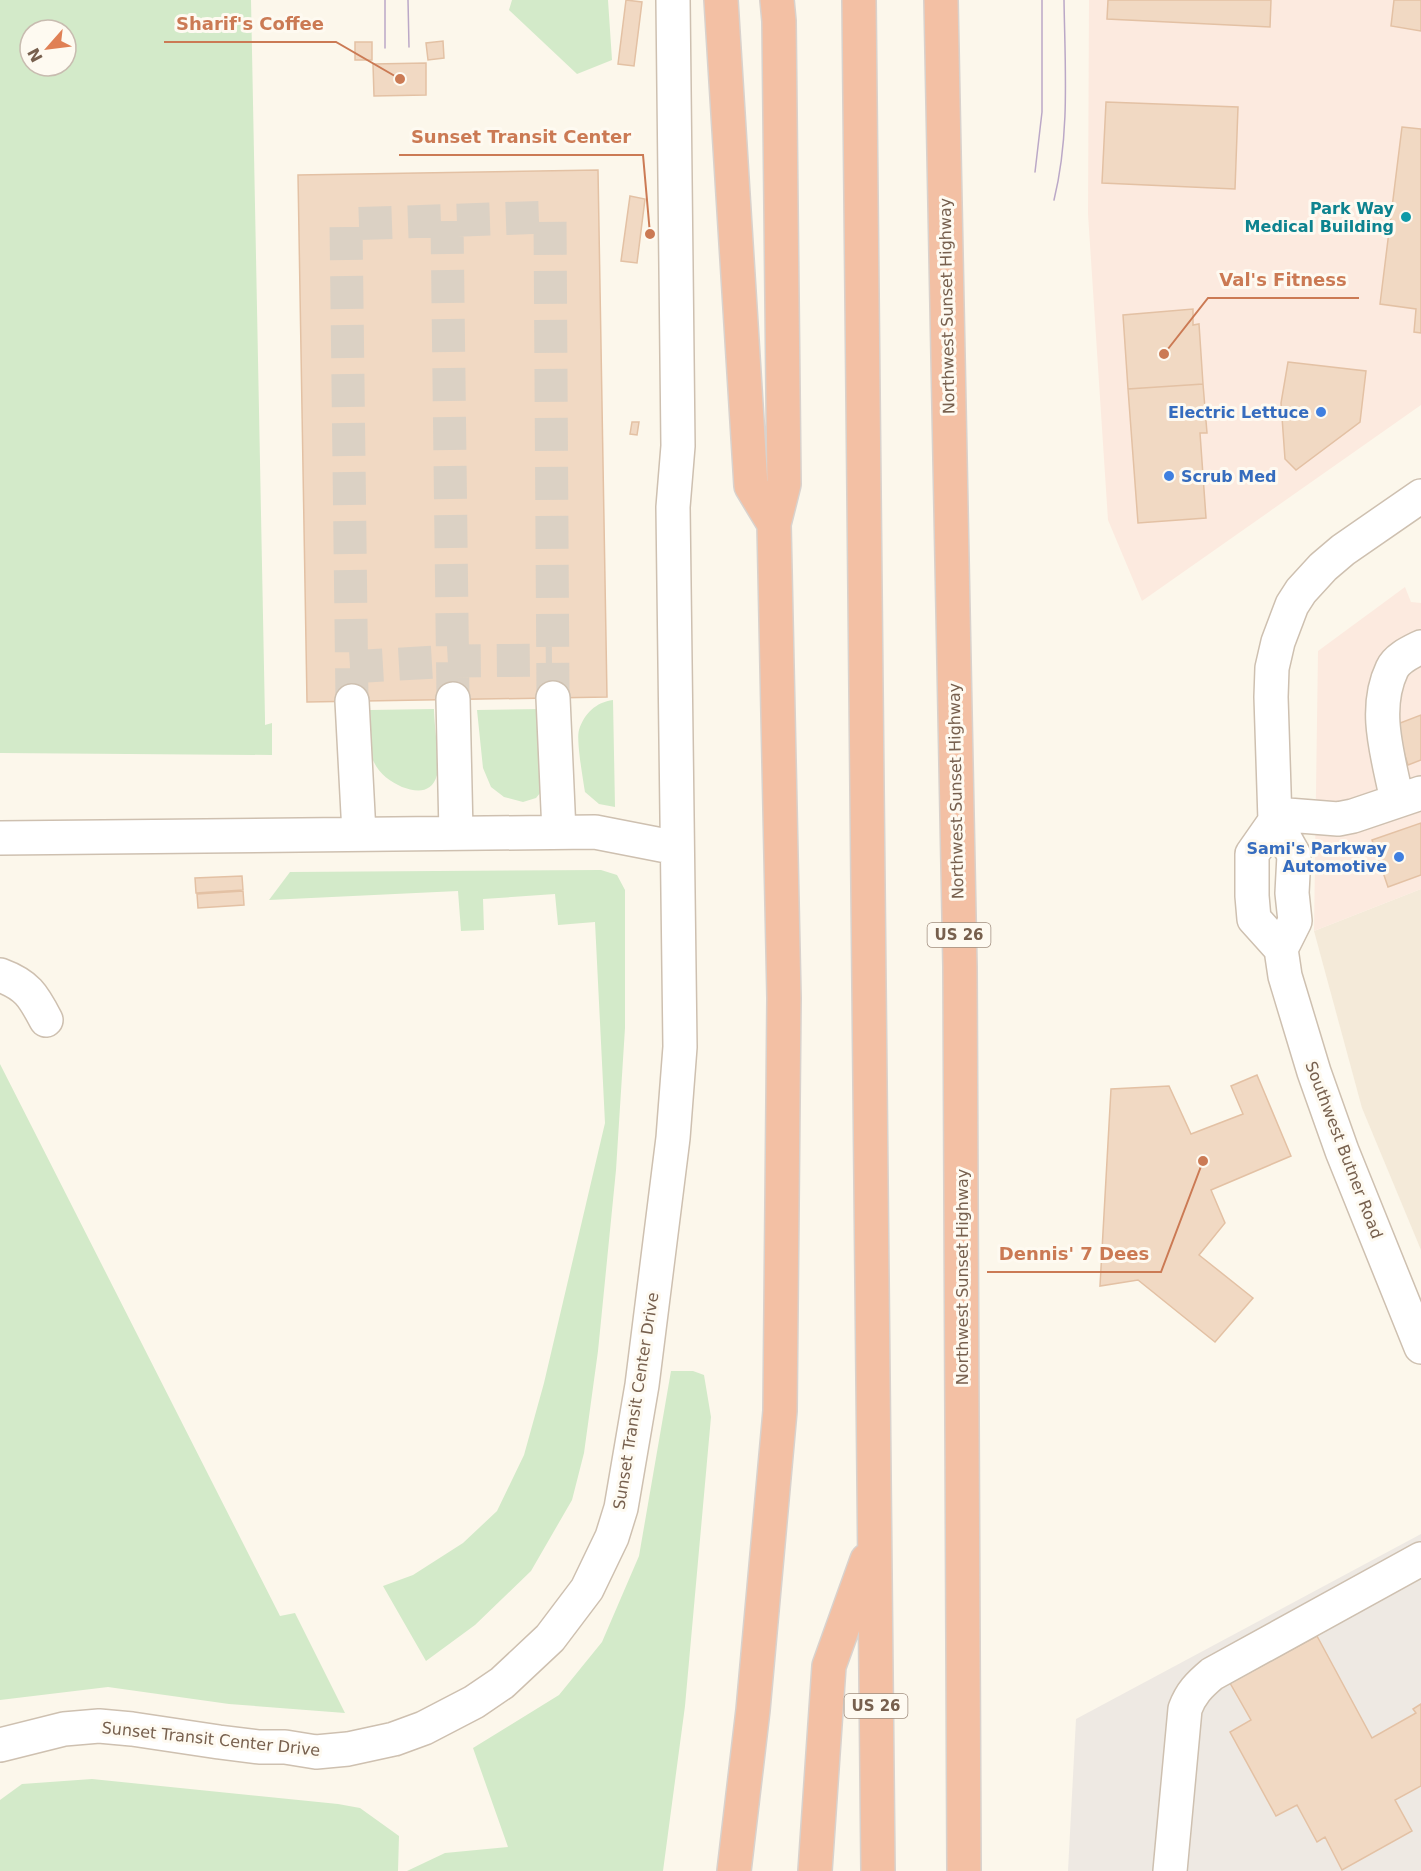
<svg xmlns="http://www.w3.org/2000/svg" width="1421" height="1871" viewBox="0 0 1421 1871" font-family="'DejaVu Sans',sans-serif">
<rect width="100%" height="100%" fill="#fcf7eb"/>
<path fill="#f4ead9" d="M1421,889V1250L1362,1108L1314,931Z"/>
<path fill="#fceadf" d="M1089,0H1421V405L1142,601L1108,520L1088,214Z
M1405,587L1411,602L1421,603V889L1314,931L1318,651Z"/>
<path fill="#eee9e3" d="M1421,1534V1871H1068L1076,1719Z"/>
<path fill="#d3eac9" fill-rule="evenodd" d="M0,0H251L265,719V725L272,723V755L0,753ZM30,30H66V66H30Z
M512,0H608L612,60L577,74L509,10Z
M613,700L615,807L599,804L585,792C583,779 576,740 579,730C584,714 596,702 613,700Z
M434,709C434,723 440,764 437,775C432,794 416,792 402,787C389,781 378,773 372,758L370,710Z
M541,709L545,787L536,798L523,802L504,797L491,787L483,768L477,710Z
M601,870L617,875L625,890V1028L616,1170L598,1351L584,1453L572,1500L531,1571L475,1625L426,1661L383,1586L413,1575L463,1543L497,1511L524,1455L544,1383L605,1123L595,922L558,925L555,894L483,899L484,930L461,931L458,891L269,900L290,872Z
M0,1064L280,1616L295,1613L345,1713L229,1704L108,1687L0,1700Z
M671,1371H693L704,1375L711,1417L685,1706L663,1871H407L445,1853L508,1847L473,1748L559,1695L602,1642L639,1556Z
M92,1779L338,1804L360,1808L399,1836L398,1871H0V1800L22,1784Z"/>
<path fill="#f1d9c3" stroke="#e3c1a4" stroke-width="1.5" d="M626,0L642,2L634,66L618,64Z
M1108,0H1271L1270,27L1107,19Z
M1394,0H1421V31L1391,26Z
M443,41L444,58L428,60L426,43Z
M355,42H372V60H355Z
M426,63V95L374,96L373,64Z
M1106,102L1238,107L1235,189L1102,183Z
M1402,127L1421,129V333L1414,332L1416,309L1380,304Z
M598,170L607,697L307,702L298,175Z
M630,196L645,199L637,263L621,261Z
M1193,309V325L1199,324L1203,384L1128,389L1123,315Z
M1288,362L1366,371L1360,422L1296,470L1285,459L1281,403Z
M1203,384L1207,433H1200L1206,518L1138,523L1128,389Z
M632,422H639L637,435L630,434Z
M1421,715V760L1408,765L1395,725Z
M1421,823V875L1388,887L1372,840Z
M242,876L243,890L196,893L195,878Z
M243,891L244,905L198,908L197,894Z
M1257,1075L1291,1156L1211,1190L1225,1223L1199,1255L1253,1298L1215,1342L1138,1280L1100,1286L1111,1089L1169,1086L1191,1134L1243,1114L1231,1086Z
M1317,1636L1372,1738L1416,1713L1413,1709L1421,1704V1786L1395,1800L1412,1831L1342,1870L1325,1837L1317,1842L1297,1805L1276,1816L1230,1732L1251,1720L1230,1683Z"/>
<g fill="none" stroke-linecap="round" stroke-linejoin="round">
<path stroke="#dbd1c4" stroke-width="33" stroke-dasharray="33 16" stroke-linecap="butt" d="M447,221L453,699
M350,667L453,661L552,660
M352,701L346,224L550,217L553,698"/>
<g stroke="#cec0b0" stroke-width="36">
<path id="minor" d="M553,698L559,832
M453,699L456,833
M352,701L359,833
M1397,801C1389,758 1372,711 1392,669C1397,658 1411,652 1421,647
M1275,814L1338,819L1353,816L1421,793
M1275,821L1252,854V896L1254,919L1281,949L1285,976L1314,1072L1342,1151L1421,1347
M0,838L595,832L677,848
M1281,949L1295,921L1292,893L1294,855L1275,821L1271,697L1272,668L1278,642L1292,605L1301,591L1323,567L1343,550L1421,496
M0,975C27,985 33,995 46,1020
M0,1745L64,1729L99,1726L132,1729L219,1742L259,1747H285L316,1752L348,1749L394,1739L424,1728L474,1702L502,1683L550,1638L587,1589L612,1537L621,1508L642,1385L673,1138L680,1047L673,507L678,446L673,0
M1170,1871L1185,1709C1191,1693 1199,1685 1212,1674L1421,1559"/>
</g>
<g stroke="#d9d2cd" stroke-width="36">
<path id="highway" d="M721,0L751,486L774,524
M859,0L878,1871
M941,0L960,967L964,1871
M734,1871L753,1710L780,1411L784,998L774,524L784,484L779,21L777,0
M815,1871L829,1666L867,1560"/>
</g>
<use href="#minor" stroke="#fff" stroke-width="33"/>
<use href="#highway" stroke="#f3c0a4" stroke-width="33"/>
<path stroke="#bba8c7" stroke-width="1.5" d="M385,0V48
M408,0L409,47
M1035,172L1042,112V0
M1054,200C1070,135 1065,67 1064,0"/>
</g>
<circle fill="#0f9aa8" stroke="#fefaf1" stroke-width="2" cx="1406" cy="217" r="6"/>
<g fill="#3f7fe0" stroke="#fefaf1" stroke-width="2">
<circle cx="1321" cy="412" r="6"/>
<circle cx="1169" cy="476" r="6"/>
<circle cx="1399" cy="857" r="6"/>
</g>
<g text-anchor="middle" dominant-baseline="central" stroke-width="6" stroke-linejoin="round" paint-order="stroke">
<g fill="#fefaf1" stroke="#a08e7f" stroke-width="1.5">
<rect x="927.5" y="923" width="63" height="24" rx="4.5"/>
<rect x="844.5" y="1694" width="63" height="24" rx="4.5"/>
</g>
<g font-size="15" font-weight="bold" fill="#77604e">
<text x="959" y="935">US 26</text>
<text x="876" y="1706">US 26</text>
</g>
<g font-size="16" font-weight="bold" fill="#0d838f" stroke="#fefaf1" text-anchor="end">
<text x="1394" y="208">Park Way<tspan x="1394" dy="18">Medical Building</tspan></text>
</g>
<g font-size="16" fill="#77604e" stroke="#fefaf1">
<text transform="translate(947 306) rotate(-91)">Northwest Sunset Highway</text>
<text transform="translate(956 791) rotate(-91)">Northwest Sunset Highway</text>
<text transform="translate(1344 1150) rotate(69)">Southwest Butner Road</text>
<text transform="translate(962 1277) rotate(-90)">Northwest Sunset Highway</text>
<text transform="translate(636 1401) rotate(-81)">Sunset Transit Center Drive</text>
<text transform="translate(211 1739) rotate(6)">Sunset Transit Center Drive</text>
</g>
<g font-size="16" font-weight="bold" fill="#366cbe" stroke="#fefaf1" text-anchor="end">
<text x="1309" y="412">Electric Lettuce</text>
<text x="1181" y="476" text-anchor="start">Scrub Med</text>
<text x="1387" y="848">Sami's Parkway<tspan x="1387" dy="18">Automotive</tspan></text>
</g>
</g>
<path fill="none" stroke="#cb7a54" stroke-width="2" d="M400 79L336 42H164M650 234L643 155H399M1164 354L1208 298H1359M1203 1161L1161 1272H987"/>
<g fill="#cb7a54" stroke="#fefaf1" stroke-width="2">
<circle cx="400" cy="79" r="6"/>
<circle cx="650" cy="234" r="6"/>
<circle cx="1164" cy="354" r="6"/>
<circle cx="1203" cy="1161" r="6"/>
</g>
<g font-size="18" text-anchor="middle" font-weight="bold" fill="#cb7a54" stroke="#fefaf1" stroke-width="6" stroke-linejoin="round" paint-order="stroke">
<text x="250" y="30">Sharif's Coffee</text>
<text x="521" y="143">Sunset Transit Center</text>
<text x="1283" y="286">Val's Fitness</text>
<text x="1074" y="1260">Dennis' 7 Dees</text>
</g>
<g transform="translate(48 48) rotate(242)"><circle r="28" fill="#fefaf1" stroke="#c8bcb0" stroke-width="1.5"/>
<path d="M0-4.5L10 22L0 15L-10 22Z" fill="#e08055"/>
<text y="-9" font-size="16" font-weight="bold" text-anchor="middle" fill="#77604e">N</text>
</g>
</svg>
